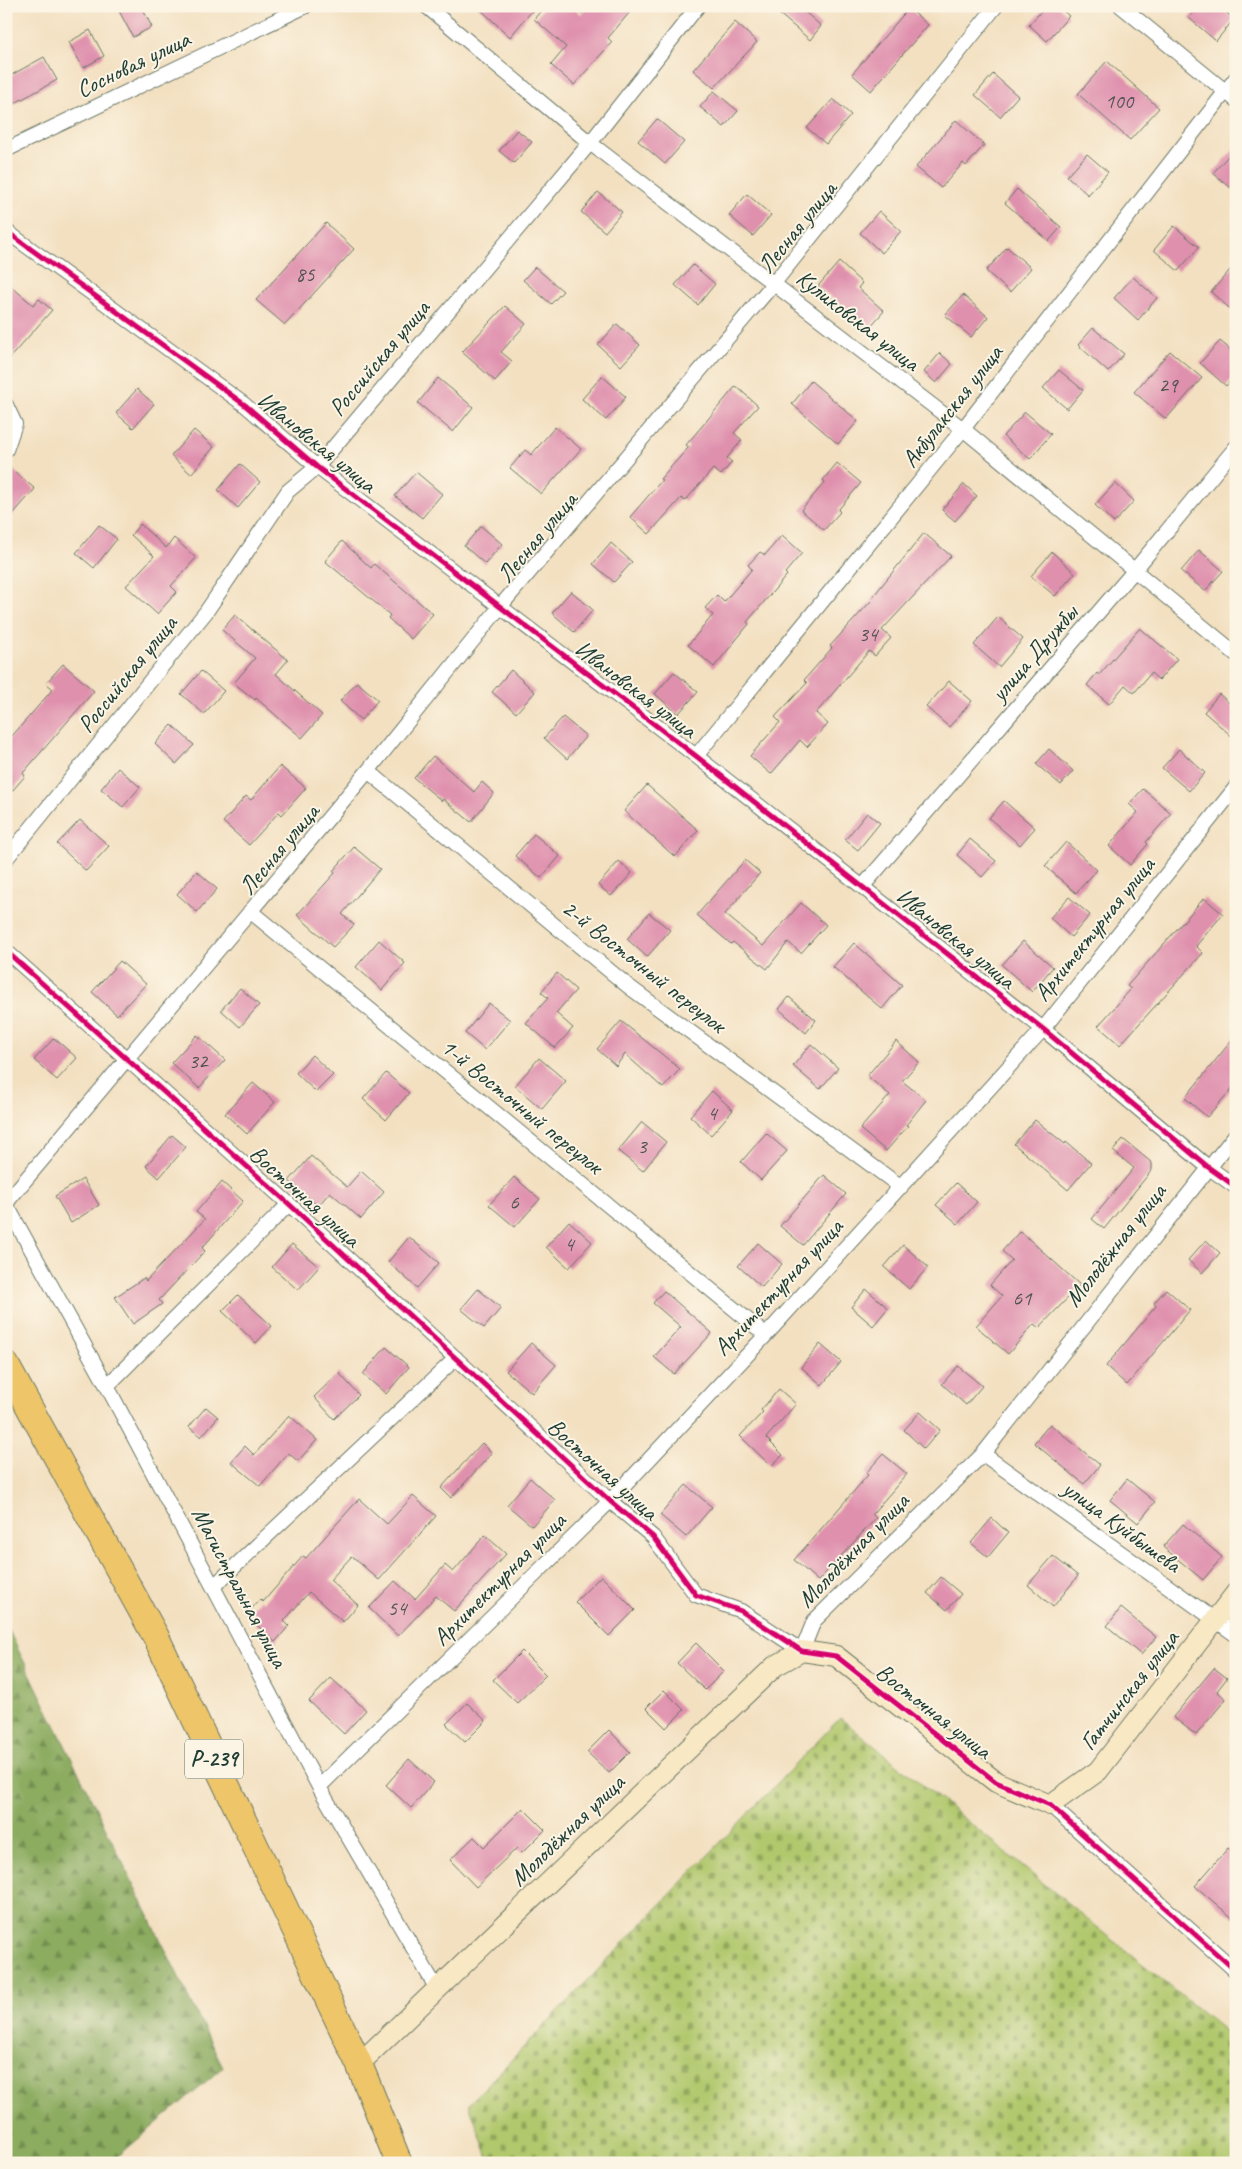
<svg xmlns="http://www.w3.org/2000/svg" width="1242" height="2169" viewBox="0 0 1242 2169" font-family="Caveat,sans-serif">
<defs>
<pattern id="forest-firs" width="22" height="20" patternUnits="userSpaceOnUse" patternTransform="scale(1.25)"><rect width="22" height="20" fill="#8cac60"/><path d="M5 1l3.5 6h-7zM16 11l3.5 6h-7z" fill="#728d50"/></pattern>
<pattern id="cemetery-stones" width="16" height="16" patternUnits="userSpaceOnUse" patternTransform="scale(1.25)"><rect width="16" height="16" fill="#b1c86d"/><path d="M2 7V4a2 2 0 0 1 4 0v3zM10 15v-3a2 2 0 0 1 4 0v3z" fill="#8fa45a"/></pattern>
</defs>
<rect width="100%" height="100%" fill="#fcf5e5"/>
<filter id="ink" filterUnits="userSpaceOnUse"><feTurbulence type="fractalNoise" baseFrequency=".02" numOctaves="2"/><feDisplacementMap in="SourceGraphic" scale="10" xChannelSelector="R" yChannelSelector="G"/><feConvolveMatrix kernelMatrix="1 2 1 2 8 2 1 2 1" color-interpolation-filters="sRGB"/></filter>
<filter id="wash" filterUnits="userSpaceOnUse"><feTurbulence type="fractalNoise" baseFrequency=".0096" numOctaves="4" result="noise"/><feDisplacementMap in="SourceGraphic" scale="20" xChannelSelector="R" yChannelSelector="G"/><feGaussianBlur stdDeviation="1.12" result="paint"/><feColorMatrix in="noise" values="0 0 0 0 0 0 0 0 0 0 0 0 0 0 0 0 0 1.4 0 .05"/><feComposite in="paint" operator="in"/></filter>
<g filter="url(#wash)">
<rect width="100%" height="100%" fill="#f3e0c1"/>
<path fill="url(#forest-firs)" stroke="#56744a" d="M6,1625L223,2067L110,2163H6Z"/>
<path fill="url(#cemetery-stones)" stroke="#688250" d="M840,1718L1236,2040V2163H490L469,2104Z"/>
<g id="blocks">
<path fill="#df90ad" d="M128,6H141L152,27L133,37L119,11Z
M477,6H536L510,37Z
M545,6H572L581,14L588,6H635L608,38L612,42L574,85L551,65L566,47L534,19Z
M770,6H798L821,26L810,40Z
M1046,6H1058L1069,16L1047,41L1029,25Z
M1199,6H1219L1234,19L1216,41L1189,18Z
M909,8L928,25L871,91L852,74Z
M735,22L757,42L714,88L693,70Z
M90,30L104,56L83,68L69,42Z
M44,57L57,80L6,108V78Z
M1107,61L1159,108L1130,140L1078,94Z
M993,74L1018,96L1000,117L975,95Z
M714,91L738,111L724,127L700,107Z
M833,99L851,115L826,144L807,128Z
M657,119L684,142L665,164L638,141Z
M956,120L984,145L966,166L963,163L941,188L916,167Z
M517,130L532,142L514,163L499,151Z
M1236,147V192L1213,173Z
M1087,154L1108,172L1088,195L1067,176Z
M1017,189L1061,227L1049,241L1005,203Z
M598,192L622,212L605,232L581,212Z
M747,194L771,215L753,236L729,215Z
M879,211L901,231L882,253L860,233Z
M326,223L354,249L285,325L256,300Z
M1174,226L1199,247L1178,271L1154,250Z
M1007,247L1031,268L1010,292L986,271Z
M839,262L862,283L858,288L884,311L868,329L818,286Z
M1236,263V314L1211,292Z
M693,265L715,284L698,305L675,285Z
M535,267L563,291L551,304L523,280Z
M1133,277L1157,298L1138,320L1114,298Z
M6,282L33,305L39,299L52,310L6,362Z
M963,295L988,317L971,337L945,315Z
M505,306L526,324L501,352L512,361L495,381L462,352Z
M617,324L640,345L621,366L598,345Z
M1093,328L1124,354L1108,372L1078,345Z
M1220,341L1236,354V375L1226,386L1200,363Z
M1170,351L1202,378L1166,419L1134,392Z
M940,353L952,364L936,383L924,372Z
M1059,370L1083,390L1067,409L1043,388Z
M602,376L626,397L606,420L582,399Z
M438,378L473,407L453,432L418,403Z
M811,381L858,421L838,444L792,404Z
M736,386L758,406L734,433L742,440L727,458L732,462L721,475L713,469L685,501L681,498L649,534L630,517L662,480L660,479L689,447L686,445Z
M137,389L154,404L133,428L116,413Z
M1025,412L1051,434L1030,459L1003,436Z
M555,427L581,449L541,494L510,468L525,450L531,455Z
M194,430L214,447L191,474L171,456Z
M837,463L861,483L838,510L840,512L824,530L801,510L825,482L823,480Z
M6,464L35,489L6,522Z
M240,464L260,482L238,508L218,490Z
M416,472L442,494L422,518L395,496Z
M1115,483L1134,501L1114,523L1095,505Z
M964,484L977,496L955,521L942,510Z
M140,524L166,548L174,538L196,558L171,586L177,592L157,614L126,586L154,556L131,535Z
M99,525L117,539L94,568L76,553Z
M481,526L502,544L485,564L464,546Z
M924,533L951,556L882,630L891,638L875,656L869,651L816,713L828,724L807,747L800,740L771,774L750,756L780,722L775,717L807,683L804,680L832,648L830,646L872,600L871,599Z
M782,535L802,553L785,573L787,575L747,622L749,624L714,667L688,645L713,615L705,608L717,595L724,602L752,569L748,565L760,552L765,555Z
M342,541L371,568L374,564L433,614L411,639L388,618L390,615L325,561Z
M611,543L632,562L614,582L593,564Z
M1199,550L1223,571L1205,591L1181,571Z
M1052,552L1075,573L1055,596L1031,576Z
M571,591L593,610L574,632L552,613Z
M235,615L288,660L276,674L322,715L302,738L256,698L255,700L234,683L255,658L222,630Z
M998,617L1023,639L999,667L974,645Z
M1140,628L1177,659L1159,680L1151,673L1134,693L1125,685L1109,704L1087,685L1097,673L1099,675Z
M63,664L94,691L23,773L25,776L6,798V743L53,689L46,683Z
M511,670L535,692L516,713L492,692Z
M201,671L224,691L204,714L181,694Z
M674,672L698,692L678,714L655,694Z
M949,681L972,701L949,727L926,707Z
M357,682L378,700L361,720L340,701Z
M1219,694L1236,709V740L1204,712Z
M563,717L586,736L567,759L544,738Z
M172,725L194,745L176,764L155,744Z
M1049,749L1073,771L1061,785L1036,764Z
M1179,749L1205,773L1189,791L1162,768Z
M433,756L474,792L482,782L494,793L471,822L443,799L442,801L414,778Z
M280,766L306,788L282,815L279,812L249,845L223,822L246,796L251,800Z
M118,768L140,787L123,807L101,789Z
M647,785L698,830L675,857L624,811Z
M1143,789L1171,813L1146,842L1148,844L1130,865L1109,846L1138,812L1129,804Z
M1004,801L1035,828L1020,845L989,818Z
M867,813L880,823L858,850L845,840Z
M80,820L109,846L86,871L57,844Z
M534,834L560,856L541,878L515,856Z
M970,839L996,861L982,877L957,855Z
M1066,842L1097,870L1076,893L1045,866Z
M354,847L380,869L342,914L354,925L333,947L297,915L335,873L333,871Z
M745,860L760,873L725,914L763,946L801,903L826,925L801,953L788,942L767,969L733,942L731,944L697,915Z
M619,861L632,873L611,896L598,885Z
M197,871L217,889L197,912L177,894Z
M1069,897L1090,915L1071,937L1050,918Z
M1204,898L1223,914L1196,946L1203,953L1120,1045L1098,1026L1131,989L1127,986Z
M649,913L670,930L647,957L627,939Z
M379,940L405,963L382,990L356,967Z
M1023,941L1053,967L1032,992L1002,965Z
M854,943L902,985L882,1009L833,967Z
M120,961L146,984L117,1015L92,992Z
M557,973L576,990L556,1013L573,1028L555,1048L526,1023L548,998L541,992Z
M240,988L259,1005L240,1027L221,1010Z
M789,997L816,1020L806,1033L779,1009Z
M489,1003L510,1020L485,1050L465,1033Z
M621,1021L680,1069L663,1088L625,1054L616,1066L597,1049Z
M197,1035L225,1060L199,1088L171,1063Z
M1236,1035V1084L1207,1117L1185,1098Z
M54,1038L77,1058L57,1080L34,1060Z
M896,1041L919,1062L902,1081L926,1100L906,1125L908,1126L886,1151L860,1129L890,1095L867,1076Z
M811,1044L838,1068L820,1089L793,1066Z
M312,1055L333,1075L316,1092L296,1073Z
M539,1058L566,1081L542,1109L515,1086Z
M386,1073L409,1093L386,1120L363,1099Z
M253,1083L275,1102L247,1134L225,1114Z
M712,1091L733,1110L711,1135L690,1116Z
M1035,1120L1065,1144L1066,1142L1091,1163L1068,1190L1014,1144Z
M642,1122L666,1142L643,1171L618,1151Z
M766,1133L787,1151L761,1180L741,1162Z
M172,1135L186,1147L159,1178L146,1166Z
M1123,1139L1152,1163V1170L1104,1229L1092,1219L1134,1168L1113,1151Z
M311,1156L347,1187L361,1171L384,1192L361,1219L330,1192L318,1206L289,1181Z
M824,1175L846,1194L803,1245L780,1226Z
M514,1177L540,1199L515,1227L489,1205Z
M83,1179L99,1205L71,1223L55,1196Z
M222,1182L243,1201L202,1248L205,1251L159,1300L162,1304L133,1324L115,1297L144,1278L146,1281L205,1219L196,1212Z
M956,1183L977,1202L958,1224L936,1205Z
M569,1221L592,1242L569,1268L546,1247Z
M1020,1231L1080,1285L1039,1328L1034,1324L1008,1354L976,1326L1002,1296L990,1285L1012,1260L1002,1251Z
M409,1237L439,1263L417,1288L388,1262Z
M1206,1240L1220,1253L1202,1273L1188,1260Z
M758,1243L782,1264L762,1287L738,1266Z
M292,1244L319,1267L298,1290L272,1267Z
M903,1245L928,1267L909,1289L884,1267Z
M478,1289L501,1308L484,1328L461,1309Z
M866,1289L888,1308L873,1326L851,1307Z
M1166,1289L1190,1310L1127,1385L1106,1366L1156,1306L1154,1303Z
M664,1291L712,1333L674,1374L654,1357L681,1327L653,1303Z
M238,1295L272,1326L256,1343L222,1311Z
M531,1343L556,1365L532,1393L506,1371Z
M820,1344L841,1362L822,1385L801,1367Z
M386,1347L409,1367L386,1394L363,1374Z
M958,1366L982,1386L966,1405L942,1384Z
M339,1373L359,1395L334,1419L314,1397Z
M779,1389L796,1404L766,1438L783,1455L771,1466L740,1436L763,1412L761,1410Z
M206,1407L218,1417L201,1437L189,1427Z
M920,1412L940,1430L924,1449L904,1430Z
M289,1415L317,1440L298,1461L288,1453L260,1486L231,1462L245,1446L254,1455Z
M1050,1424L1100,1465L1084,1484L1034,1443Z
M482,1443L492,1453L451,1498L441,1488Z
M883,1454L907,1474L872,1514L876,1518L818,1581L794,1560L868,1475L866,1473Z
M530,1478L555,1500L532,1526L507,1505Z
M1127,1479L1155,1502L1138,1523L1110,1500Z
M686,1485L712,1507L686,1537L660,1515Z
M413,1496L436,1516L379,1580L352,1556L330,1580L358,1605L343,1622L309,1592L284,1621L289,1626L275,1642L246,1615L260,1599L263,1602L303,1556L306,1558L359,1499L387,1524Z
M992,1518L1008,1533L988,1557L971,1543Z
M1183,1524L1222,1557L1203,1580L1163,1547Z
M485,1535L506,1554L454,1611L436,1596L398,1636L369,1608L395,1581L415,1599L445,1565L453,1572Z
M1053,1556L1078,1576L1053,1607L1028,1585Z
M601,1576L635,1610L609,1636L575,1602Z
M941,1577L961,1594L947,1610L927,1593Z
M1121,1608L1156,1637L1141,1655L1107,1626Z
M696,1643L724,1671L705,1690L677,1663Z
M522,1651L546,1675L517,1703L493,1680Z
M1214,1668L1227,1678L1217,1691L1226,1699L1196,1735L1173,1717Z
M331,1678L366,1710L344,1734L309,1701Z
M664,1690L684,1710L666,1728L646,1708Z
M467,1703L486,1721L465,1742L446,1724Z
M609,1730L630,1752L609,1773L587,1752Z
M409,1759L434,1782L411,1808L386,1785Z
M523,1808L545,1830L522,1853L517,1848L476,1887L450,1860L474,1837L484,1847Z
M1228,1848L1236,1855V1921L1195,1886Z"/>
</g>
</g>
<g filter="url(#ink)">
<use href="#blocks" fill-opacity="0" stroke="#697665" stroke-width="1"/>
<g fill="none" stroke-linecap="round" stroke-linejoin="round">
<g stroke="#697665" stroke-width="16">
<path id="street" d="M426,6L590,143L963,429L1236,654
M1121,6L1236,100
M6,150L306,6
M6,231L245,405L317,467L696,756L1043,1029L1208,1167L1236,1187
M6,405L15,424L6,450
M696,756L963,429L1236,78
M368,771L628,986L901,1187
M6,859L206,612L288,491L317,467L590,143L698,6
M863,886L1134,571L1236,447
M250,911L766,1335
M6,951L289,1204L610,1501L653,1537L696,1595L741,1611L802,1651L814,1621L983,1454L1236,1134
M6,1203L368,771L499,608L774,283L996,6
M6,1204L107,1386L319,1787L437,1989
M107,1386L289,1204
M983,1454L1236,1635
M214,1586L456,1358
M319,1787L610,1501L766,1335L1043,1029L1236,787
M1050,1805L1236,1971"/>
</g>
<g stroke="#697665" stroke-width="22">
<path id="secondary" d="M359,2064L775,1666L802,1651L836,1656L996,1782L1050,1805L1098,1771L1236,1593"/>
</g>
<g stroke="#697665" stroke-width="28">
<path id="highway" d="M6,1365L156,1637L359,2064L399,2163"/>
</g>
<use href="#street" stroke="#fff" stroke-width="14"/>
<use href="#secondary" stroke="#f8e8c3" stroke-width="20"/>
<use href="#highway" stroke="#eec569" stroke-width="26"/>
<g stroke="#fcf5e5" stroke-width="8">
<path id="cycleway" d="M6,231L245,405L317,467L696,756L1043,1029L1208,1167L1236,1187
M6,951L289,1204L610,1501L653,1537L696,1595L741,1611L802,1651L836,1656L996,1782L1050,1805L1236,1971"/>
</g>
<use href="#cycleway" stroke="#d6006c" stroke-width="5"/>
</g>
</g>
<g text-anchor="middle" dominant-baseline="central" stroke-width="4" stroke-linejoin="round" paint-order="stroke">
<g font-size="21" fill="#4f5252">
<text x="1119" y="101">100</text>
<text x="305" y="274">85</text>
<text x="1168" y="385">29</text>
<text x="868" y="634">34</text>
<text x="198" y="1061">32</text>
<text x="712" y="1113">4</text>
<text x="642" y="1146">3</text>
<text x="514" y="1202">6</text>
<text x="569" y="1244">4</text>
<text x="1022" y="1298">61</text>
<text x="397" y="1608">54</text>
</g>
<rect fill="#fcf5e5" stroke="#617469" stroke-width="1" x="185" y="1739.5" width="58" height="39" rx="4"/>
<g font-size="22" font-weight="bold" fill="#1f3d34">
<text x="214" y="1759">Р-239</text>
</g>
<g font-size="24" fill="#1f3d34" stroke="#fcf5e5">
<text transform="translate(133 64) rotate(-26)">Сосновая улица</text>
<text transform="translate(797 227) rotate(-51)">Лесная улица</text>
<text transform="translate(858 320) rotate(38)">Куликовская улица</text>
<text transform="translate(379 358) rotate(-50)">Российская улица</text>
<text transform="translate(952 406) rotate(-52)">Акбулакская улица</text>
<text transform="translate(317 442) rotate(39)">Ивановская улица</text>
<text transform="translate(537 537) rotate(-50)">Лесная улица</text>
<text transform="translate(1034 653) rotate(-49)">улица Дружбы</text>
<text transform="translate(127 674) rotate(-51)">Российская улица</text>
<text transform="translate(636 689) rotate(37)">Ивановская улица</text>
<text transform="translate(279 849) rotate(-50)">Лесная улица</text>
<text transform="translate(1094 929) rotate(-51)">Архитектурная улица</text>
<text transform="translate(956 938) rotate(39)">Ивановская улица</text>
<text transform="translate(644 966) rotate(38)">2-й Восточный переулок</text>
<text transform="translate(522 1106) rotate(39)">1-й Восточный переулок</text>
<text transform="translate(305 1196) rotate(42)">Восточная улица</text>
<text transform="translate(1115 1245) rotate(-52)">Молодёжная улица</text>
<text transform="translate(778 1287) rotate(-47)">Архитектурная улица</text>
<text transform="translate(603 1469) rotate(42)">Восточная улица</text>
<text transform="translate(1122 1526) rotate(36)">улица Куйбышева</text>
<text transform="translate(853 1550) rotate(-46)">Молодёжная улица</text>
<text transform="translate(499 1579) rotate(-45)">Архитектурная улица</text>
<text transform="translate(240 1587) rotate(62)">Магистральная улица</text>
<text transform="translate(1129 1690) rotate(-52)">Гатчинская улица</text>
<text transform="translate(934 1711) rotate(38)">Восточная улица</text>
<text transform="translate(567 1830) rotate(-44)">Молодёжная улица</text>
</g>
</g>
<rect width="1242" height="2169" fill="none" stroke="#fcf5e5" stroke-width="25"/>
</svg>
